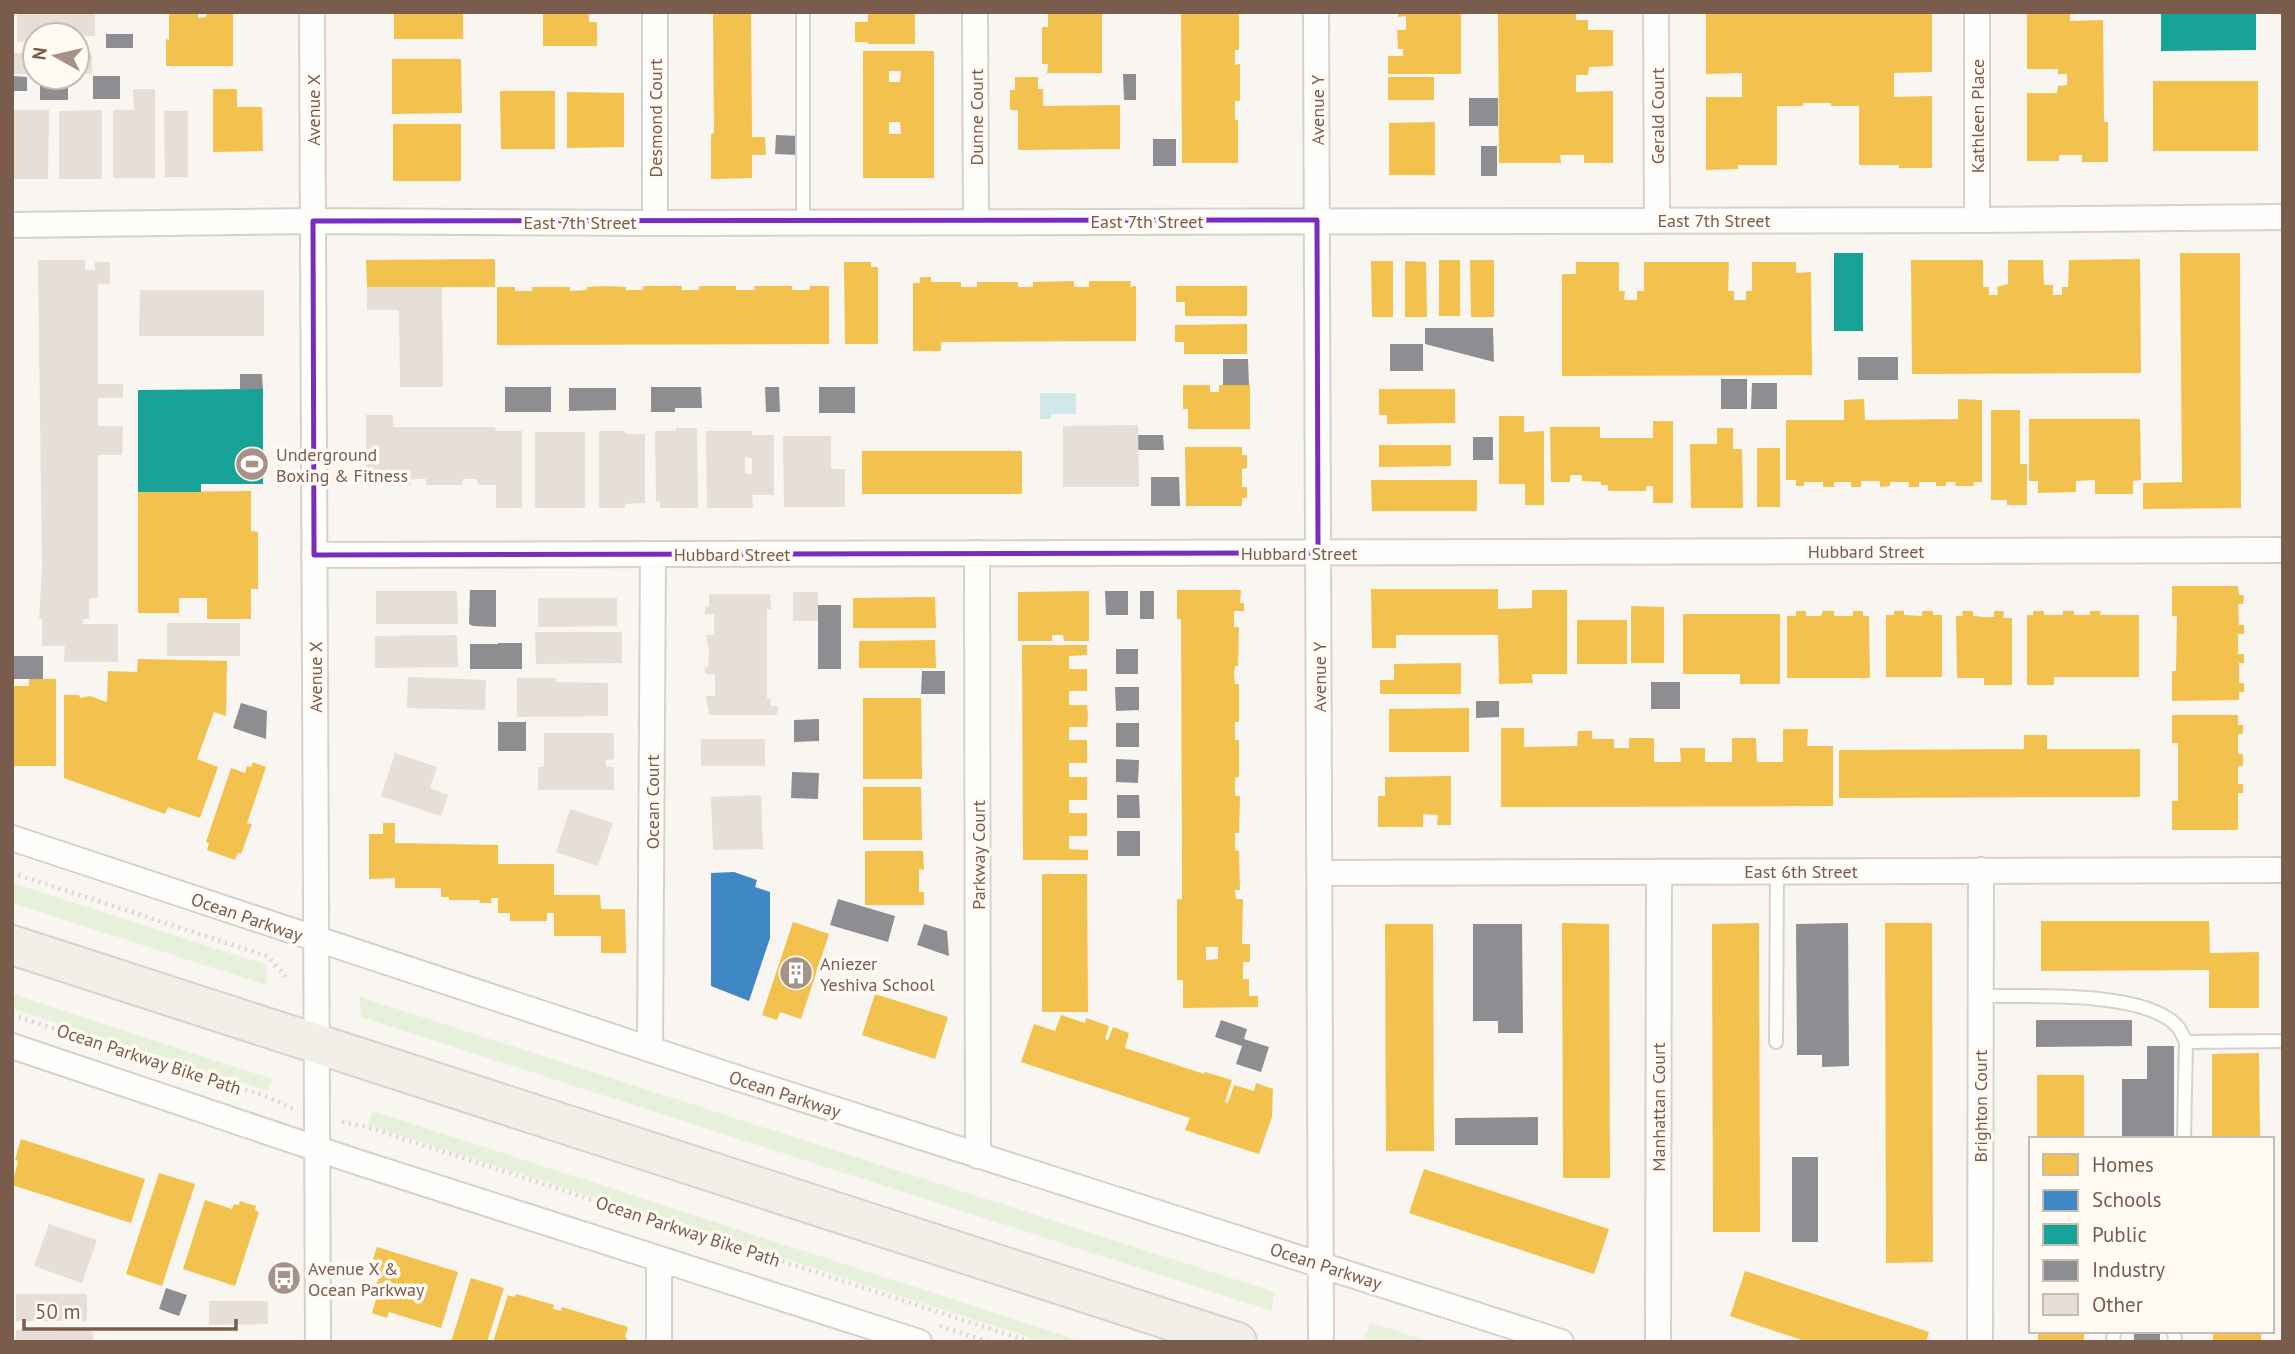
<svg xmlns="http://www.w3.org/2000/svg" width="2295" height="1354" viewBox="0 0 2295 1354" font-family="'PT Sans',sans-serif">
<rect width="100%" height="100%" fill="#f9f5f0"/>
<path fill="#e7f0db" d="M12,883L267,965L266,985L12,903Z
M12,994L272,1079L268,1091L12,1008Z
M360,997L1274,1292L1272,1311L361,1017Z
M373,1111L1084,1342H1044L368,1125Z
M1370,1322L1430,1342H1367L1364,1341Z"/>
<path fill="#d0e8ea" d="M1040,393H1076V414H1051V419H1040Z"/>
<path fill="#f2c14e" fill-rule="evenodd" d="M394,12H463V39H394Z
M543,12H589V22H597V46H543Z
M713,12H751L752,137H765L766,155H752V178L711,179V134L714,133Z
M868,12H915V44H868V42H855V22H868Z
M1048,12H1102V73H1047L1048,64H1042V27H1048Z
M1181,12H1239V50H1235V65L1240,64V101H1235V120H1238V163H1182Z
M1398,12H1461V74H1388V56H1403V49H1398L1397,30H1406V16L1398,17Z
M1498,12H1576V20H1588V30H1613V66L1589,67L1588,75H1576V92L1613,91V163H1584V155H1560L1561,163H1499Z
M1706,12H1932V72L1894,73V97L1932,96V168H1899V165H1859V106H1831V103H1803V106H1777V165H1738V169L1706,170V97H1742V73L1706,74Z
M2027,12H2070V21L2103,20L2104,122H2108V162H2082V155H2059V161H2027V93H2057L2058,86L2067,85V74H2058V69H2027Z
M207,13H233V66H166V39L169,40V14H198V18L206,17Z
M863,51H934V178H863ZM889,71H901L900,82H889ZM889,122H900L901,134H889Z
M392,59H461L462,113L392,114Z
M1015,77H1038V89H1043V106L1120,105V149L1018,150V110H1010V90H1015Z
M1388,77H1434V100H1388Z
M2153,81H2258V151H2153Z
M213,89H237V107H262L263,151L213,152Z
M500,91H555V149H501Z
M567,92L624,93V147L567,148Z
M1435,122V175H1389V123Z
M393,124H461V181H393Z
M2180,253H2240L2241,508L2143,509V483L2182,482Z
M495,259V287H367L366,260Z
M2140,259L2141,373L1912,374L1911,260H1983V287H1989V295H1998L1997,287L2008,284V260H2043L2044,285H2053V295H2062V287H2068L2069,260Z
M1439,260H1460V316H1439Z
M1470,260H1494V317H1471Z
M1371,261H1393V317H1372Z
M1405,261L1426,262L1427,317H1405Z
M844,262H871V267H878V344H845Z
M1576,262H1619V291H1625L1624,300H1637V291H1644V262H1729L1728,291H1734V300H1746V291H1752V262H1796V273L1811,272L1812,375L1562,376V274H1576Z
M920,277H931V282H961V287H977V282H1018V287H1033V282L1074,281V287H1089V281H1131L1130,287L1136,286V341L941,342V351H913V283H920Z
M643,286H682V290H699V286H736V290H755L754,286H792V290H810V286H829V344L497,345V287H515V291H532V287H570V291L587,290V287L607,286L626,287V290H643Z
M1176,286H1247V316H1185V302H1176Z
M1247,324V354H1184V342H1175V325Z
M1183,385H1210V392H1219V385H1250V429H1188V409H1183Z
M1379,389H1455V423L1387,424V415H1379Z
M1864,399L1865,420L1958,419V399L1982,400V482H1973L1974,486H1955L1956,482H1946V486H1936V482H1919V487H1908L1909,482H1890V486L1880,487V481H1861V487H1851V482H1834V487H1823V482H1804V486H1796V480H1786V420H1844V400Z
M1991,410H2020V464H2027V505H2007V500H1991Z
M1499,416H1524V432L1544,431V505H1525V484H1499Z
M2029,419H2140L2141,480L2133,481V494H2095V480L2076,481V492L2038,493V481H2029Z
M1653,421H1673V503H1653V486H1646V491H1608V485H1601V482L1582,481V475H1570V482H1551L1550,427H1600V438H1653Z
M1717,428H1733V449H1742L1743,508H1691L1690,444H1717Z
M1379,445H1451V466L1379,467Z
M1185,447H1242V455H1247V468L1242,469V487H1247V498H1242V506H1186Z
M1757,448H1780V507H1757Z
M862,451H1022V494H862Z
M1371,480H1477V511H1372Z
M251,491V531L258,532V589H251V619H207V598H179V613H138V492Z
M2172,586H2238L2239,595H2244L2243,604H2238L2239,625H2244V634H2238V654H2244V663H2239V683H2244V692H2239V700L2172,701V671H2176L2177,616H2172Z
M1371,589H1498V609L1532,608V590H1567V674H1532L1533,683L1499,684L1498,635H1396V648H1372Z
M1177,590H1241L1240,603H1244V611H1234V627H1239L1238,666H1235L1234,674L1235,684H1239V722H1235V740H1239V777L1235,778V796H1240L1239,833H1235V850L1239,851L1240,890H1235L1236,899H1243L1242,944H1250V962H1243V979H1249V996H1258V1007L1183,1008V980H1177V899H1182V870L1181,619H1177ZM1206,947H1218V959L1206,960Z
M1089,591V641H1064L1063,635H1052V641H1018V592Z
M935,597L936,628H853V598Z
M1631,606L1664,607V663H1631Z
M1796,611H1806V616H1821L1823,611H1834V616H1853V611H1863V616H1869L1870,678H1787V616H1796Z
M1894,611H1904V615L1922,616V611H1933V615H1942V677H1886V615H1894Z
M1962,611H1973V616L1984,617H1994V611H2004L2003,618H2012V685H1984V678H1957L1956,616H1963Z
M2033,611H2044V615H2063V611H2074V615H2090V611H2101L2100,615H2139V677H2054V685H2027V615H2033Z
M1683,614H1780V684H1740V674H1683Z
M1577,620H1627V664H1577Z
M935,640L936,668H859V641Z
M1022,645H1087V655L1069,656V669H1087V691H1069V705H1087L1088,716L1087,727H1069V740H1087V763H1069V777H1087V800H1069V813H1087V836H1069V849L1088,850V860H1023Z
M138,659L227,661L226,716L214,712L197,759L218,767L200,818L168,807L165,814L64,778V695H79L80,698L90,696L107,702L108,671L137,672Z
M1461,663V694H1380V680H1394V664Z
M29,679H56V766H13V686H29Z
M863,698H921L922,779H863Z
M1469,708V752H1389V709Z
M2172,715H2238V725H2243V734H2238V754H2243V766H2238V784H2243V793H2238V830H2172V801H2178V743H2172Z
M1501,728H1524V747L1577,746L1578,731H1592V739H1614V748H1629V738H1654V762H1681L1680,748H1705V762H1732V738H1756L1757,762H1783V729H1808L1807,746H1833V806L1501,807Z
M2024,735H2047V749H2140V797L1839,798V750L2024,749Z
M253,762L266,767L247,823L252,824L241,854L238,853L235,860L207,850L209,843L206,842L231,768L245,773L247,766L251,767Z
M1451,776V825H1437L1438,815L1423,814V827H1378V796H1385V777Z
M863,787H921L922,840H863Z
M383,823H395V843L498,845V864H554V895H600L601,909H625L626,953H601V936H554V913H547V921H510V913H498V898H491L492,903H479L480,900H449V897H441V888H395V878L369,879V834H383Z
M865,851H923L924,870L919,869V892H924V905H865Z
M1042,874H1087L1088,1012H1042Z
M2041,921H2209L2210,953L2259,952V1008H2209V970L2041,971Z
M793,922L829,934L801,1019L780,1012L777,1020L762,1015Z
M1562,923L1609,924L1610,1178H1563Z
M1759,923L1760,1232H1713L1712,924Z
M1885,923H1932L1933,1262L1886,1263Z
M1385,924H1433L1434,1151H1386Z
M875,994L948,1017L935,1059L862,1035Z
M1061,1015L1085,1023L1086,1018L1109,1026L1105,1039L1108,1040L1113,1027L1129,1033L1125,1048L1204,1074L1205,1072L1232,1080L1225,1102L1228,1103L1234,1085L1254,1091L1256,1083L1273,1089L1272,1117L1259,1154L1185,1130L1190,1118L1021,1062L1034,1024L1055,1031Z
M2259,1053L2260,1139H2212V1054Z
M2037,1075H2084V1139H2037Z
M21,1139L145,1179L131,1223L12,1185L18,1161L15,1160Z
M1424,1169L1609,1229L1594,1274L1409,1213Z
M159,1173L195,1184L162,1286L126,1274Z
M205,1200L232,1209L234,1204L239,1205L240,1201L256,1206L255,1210L259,1212L235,1286L183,1269Z
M377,1247L458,1272L441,1328L389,1312L387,1318L372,1313L377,1296L373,1295L379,1277L373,1275L378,1261L373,1259Z
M1745,1271L1929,1332L1926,1342H1808L1730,1316Z
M471,1278L504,1288L487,1342H451Z
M516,1294L554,1305L553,1309L561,1311L562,1307L628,1327L625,1337L627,1338L626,1342H493L508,1295L514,1297Z
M2038,1331H2084V1342H2038Z
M2213,1331H2261V1342H2213Z"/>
<path fill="#3f88c5" d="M734,872L757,880L755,887L770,892V938L749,1001L711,986V873Z"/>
<path fill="#17a398" d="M2161,12H2256V50L2161,51Z
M1834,253H1863V331H1834Z
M263,389V484H201V492H138V390Z"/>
<path fill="#8d8d92" d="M106,34H133V48H106Z
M1123,74H1136V100H1124Z
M12,76L27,77V91H12Z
M93,76H120V99H93Z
M40,77H68V100H40Z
M1469,98H1498V126H1469Z
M776,135L799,136L798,155L775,154Z
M1153,139H1176V166H1153Z
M1481,146H1497V176H1481Z
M1425,328H1493L1494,362L1425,344Z
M1390,344H1423V371H1390Z
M1858,357H1898V380H1858Z
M1223,359H1248L1249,385H1223Z
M240,374H262L263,389H240Z
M1721,379H1747V409H1721Z
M1752,383H1777V409H1751Z
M505,387H551V412H505Z
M651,387H701L702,408H675V412H651Z
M765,387H779L780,412H766Z
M819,387H855V413H819Z
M569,388H616V410L569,411Z
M1138,435H1163L1164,450H1138Z
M1473,437H1493V460H1473Z
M1151,477H1179L1180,506H1151Z
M470,590H496V627L473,626L469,624Z
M1105,591H1128V615H1106Z
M1140,591H1154V619H1140Z
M818,605H841V669H818Z
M498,643H522V669H470V644H498Z
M1116,649H1138V674H1116Z
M14,656H43V679H14Z
M922,671H945V694H921Z
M1651,682H1680V709H1651Z
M1115,687H1139V710L1116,711Z
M1476,701H1499V717L1476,718Z
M241,703L267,711L266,739L233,728Z
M819,719V741L794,742V720Z
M498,722H526V751H498Z
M1116,723H1139V747H1116Z
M1116,759L1139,760L1138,783L1116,782Z
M792,772L819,773L818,799L791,798Z
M1117,795H1139L1140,818H1117Z
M1117,831H1140V856H1117Z
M838,899L895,916L888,942L830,925Z
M1848,923L1849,1066L1822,1067V1055H1797L1796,924Z
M924,924L947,931L949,956L917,945Z
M1473,924H1522L1523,1033H1498V1021H1473Z
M1221,1020L1247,1029L1244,1039L1269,1047L1261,1072L1236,1064L1242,1046L1215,1037Z
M2036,1020H2132V1046L2036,1047Z
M2147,1046H2174V1139H2122V1079H2147Z
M1538,1117V1145H1455V1118Z
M1792,1157H1818V1242H1792Z
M166,1288L187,1295L179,1316L159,1309Z
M2134,1331H2160V1342H2134Z"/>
<path fill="#e6ded7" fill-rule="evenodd" d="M17,12H95V36L35,35V42H17Z
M12,53H35V74H12Z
M77,53H92V74H77Z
M133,89H155V178H113V110H134Z
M12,110H49L48,179H12Z
M102,110V179H59V111Z
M164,111H188V177H165Z
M38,260H85V270H95V262H110V284H98V384H123V398H98V426H123L122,455H98V598H89V619H83V624H118V662H64L65,646H42V619H39L42,568Z
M367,287H442L443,387H400L399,310H367Z
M140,290H264V336H139Z
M366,415H393V427H495L496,431H522V508H496V485H478L477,479H463L462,485H426V479H411V485H374V479H366Z
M1138,425L1139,487H1063V426Z
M676,428H697L698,508H660V501H656L655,431H676Z
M599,431H625V434H645V503L625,504V508H599Z
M706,431H752V435H774V495H752L753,508H707ZM745,457L752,458V474H745Z
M535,432H585V508H535Z
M783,436H831V469H845V507H784Z
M376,591H457L458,624H376Z
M793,592H818V621H793Z
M709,594H770L771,609H767V698H770L771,706H778L777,715H709L706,696H715V674H705V667H708L709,653L706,635H714V614H705V607H709Z
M538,598H617V626L538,627Z
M167,623H240V656H167Z
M535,632H622V663L536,664Z
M457,635L458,667L375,668V636Z
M408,677L486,680L485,710L407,708Z
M517,678H556V682L608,683V716L517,717Z
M544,733H614V759L606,760V767H614V790H538V767H544Z
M701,739H765V766H701Z
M395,753L437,767L430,788L448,795L441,816L381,796Z
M761,795L763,849L713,850L711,797Z
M570,809L613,823L598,866L556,852Z
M49,1224L97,1240L82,1283L34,1266Z
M16,1294H87V1321H16Z
M209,1301H268V1324L209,1325Z
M16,1330L93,1331V1342H16Z"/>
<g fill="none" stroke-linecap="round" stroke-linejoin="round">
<g stroke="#d7d1cb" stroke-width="16">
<path id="lane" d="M803,222V12
M1981,996C2029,997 2139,990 2175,1024C2180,1028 2183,1036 2186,1042
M1776,1042L1777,871
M2184,1139L2186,1042L2283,1041
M2174,1331L2175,1342
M2113,1342L2114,1331"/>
</g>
<g stroke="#d7d1cb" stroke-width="28">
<path id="street" d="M312,12L318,1342
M655,12V223
M975,12L976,221
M1316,12L1321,1342
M1656,12L1657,220
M1977,220V12
M12,225L313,221L655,223L1977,220L2283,217
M977,553L978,1156
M314,555L2283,550
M12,838L731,1076L1561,1342
M1320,873L2283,870
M12,1046L351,1160L919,1342
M650,1049L653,554
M659,1259V1342
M1658,1342L1659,872
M1980,1342L1981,870"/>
</g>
<g stroke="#dad1cc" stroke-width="42">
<path id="primary" d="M12,945L1237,1342"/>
</g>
<path stroke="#dcd5d0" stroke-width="4.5" stroke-dasharray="2 5" stroke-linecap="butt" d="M12,873L267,956L286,977
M12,1015L265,1096L293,1109
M342,1122L367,1127L1031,1342
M940,1326L989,1342"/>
<use href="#lane" stroke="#fefefd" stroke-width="12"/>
<use href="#street" stroke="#fefefd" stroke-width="24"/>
<use href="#primary" stroke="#f3eee8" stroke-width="38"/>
</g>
<path fill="none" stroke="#7b2cbf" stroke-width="5" stroke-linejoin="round" d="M1317,220L1318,553L314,555L313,221Z"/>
<defs>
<g id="stadium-disc" transform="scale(1.75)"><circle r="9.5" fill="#a69286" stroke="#fffaf3"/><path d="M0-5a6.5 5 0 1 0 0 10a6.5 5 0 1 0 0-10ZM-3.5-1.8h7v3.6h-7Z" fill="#fff"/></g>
<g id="building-disc" transform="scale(1.75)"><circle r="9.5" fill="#a69286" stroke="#fffaf3"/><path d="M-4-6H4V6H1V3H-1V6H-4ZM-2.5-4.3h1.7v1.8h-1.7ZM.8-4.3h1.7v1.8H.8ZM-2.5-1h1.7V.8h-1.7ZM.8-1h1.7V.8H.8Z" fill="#fff"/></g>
<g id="bus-disc" transform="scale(1.75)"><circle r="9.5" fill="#a69286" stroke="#fffaf3"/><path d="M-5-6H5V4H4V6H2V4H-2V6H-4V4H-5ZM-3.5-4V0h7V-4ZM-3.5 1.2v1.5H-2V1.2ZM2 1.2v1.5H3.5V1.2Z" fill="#fff"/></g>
</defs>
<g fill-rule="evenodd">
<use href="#stadium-disc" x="252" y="464"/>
<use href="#building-disc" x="796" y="973"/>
<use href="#bus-disc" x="284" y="1278"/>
</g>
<g text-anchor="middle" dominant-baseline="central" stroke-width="7" stroke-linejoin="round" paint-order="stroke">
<g font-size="18" fill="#7a5c4d" stroke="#fffaf3">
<text transform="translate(313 110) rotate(-90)">Avenue X</text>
<text transform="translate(1317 110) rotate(-90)">Avenue Y</text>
<text transform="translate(1657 116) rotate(-90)">Gerald Court</text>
<text transform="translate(1977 116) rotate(-90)">Kathleen Place</text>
<text transform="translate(976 117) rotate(-90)">Dunne Court</text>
<text transform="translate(655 118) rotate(-90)">Desmond Court</text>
<text x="1714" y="220">East 7th Street</text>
<text x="1147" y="221">East 7th Street</text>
<text x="580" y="222">East 7th Street</text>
<text x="1866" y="551">Hubbard Street</text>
<text x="1299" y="553">Hubbard Street</text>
<text x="732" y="554">Hubbard Street</text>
<text transform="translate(315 677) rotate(-90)">Avenue X</text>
<text transform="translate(1319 677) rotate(-90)">Avenue Y</text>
<text transform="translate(652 802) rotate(-90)">Ocean Court</text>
<text transform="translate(978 855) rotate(-90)">Parkway Court</text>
<text x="1801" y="871">East 6th Street</text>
<text transform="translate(247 917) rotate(19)">Ocean Parkway</text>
<text transform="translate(149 1059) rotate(18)">Ocean Parkway Bike Path</text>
<text transform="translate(785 1094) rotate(18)">Ocean Parkway</text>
<text transform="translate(1980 1106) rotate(-90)">Brighton Court</text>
<text transform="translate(1658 1107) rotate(-90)">Manhattan Court</text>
<text transform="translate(688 1231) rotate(18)">Ocean Parkway Bike Path</text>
<text transform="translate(1326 1266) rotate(18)">Ocean Parkway</text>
</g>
<g font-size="18" fill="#7a5c4d" stroke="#fffaf3" text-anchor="start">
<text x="276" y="454">Underground<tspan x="276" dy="21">Boxing &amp; Fitness</tspan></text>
<text x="820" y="963">Aniezer<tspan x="820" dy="21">Yeshiva School</tspan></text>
<text x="308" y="1268">Avenue X &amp;<tspan x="308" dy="21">Ocean Parkway</tspan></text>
</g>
</g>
<rect width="2295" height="1354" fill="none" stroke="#7a5c4d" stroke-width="28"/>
<rect x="2029" y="1137" width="245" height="196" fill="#fffaf3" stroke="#cabbb1" stroke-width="2"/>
<rect x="2043" y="1154" width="35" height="21" fill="#f2c14e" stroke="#cabbb1" stroke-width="2"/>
<text x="2092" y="1172" font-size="21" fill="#7a5c4d">Homes</text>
<rect x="2043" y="1190" width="35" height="21" fill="#3f88c5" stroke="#cabbb1" stroke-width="2"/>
<text x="2092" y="1207" font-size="21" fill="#7a5c4d">Schools</text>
<rect x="2043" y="1224" width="35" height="21" fill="#17a398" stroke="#cabbb1" stroke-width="2"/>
<text x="2092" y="1242" font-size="21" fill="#7a5c4d">Public</text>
<rect x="2043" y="1260" width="35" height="21" fill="#8d8d92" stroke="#cabbb1" stroke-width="2"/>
<text x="2092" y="1277" font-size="21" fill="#7a5c4d">Industry</text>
<rect x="2043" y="1294" width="35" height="21" fill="#e6ded7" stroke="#cabbb1" stroke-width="2"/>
<text x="2092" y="1312" font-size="21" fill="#7a5c4d">Other</text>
<g transform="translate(56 56) rotate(278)"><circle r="33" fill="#fffaf3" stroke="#cabbb1" stroke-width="2"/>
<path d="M0-5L12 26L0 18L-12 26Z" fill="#a69286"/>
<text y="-10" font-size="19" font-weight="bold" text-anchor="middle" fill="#7a5c4d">N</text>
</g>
<path d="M24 1319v10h212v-10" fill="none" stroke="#7a5c4d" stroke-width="3.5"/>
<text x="35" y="1319" font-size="21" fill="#7a5c4d" stroke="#fffaf3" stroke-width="5" paint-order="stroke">50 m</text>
</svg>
